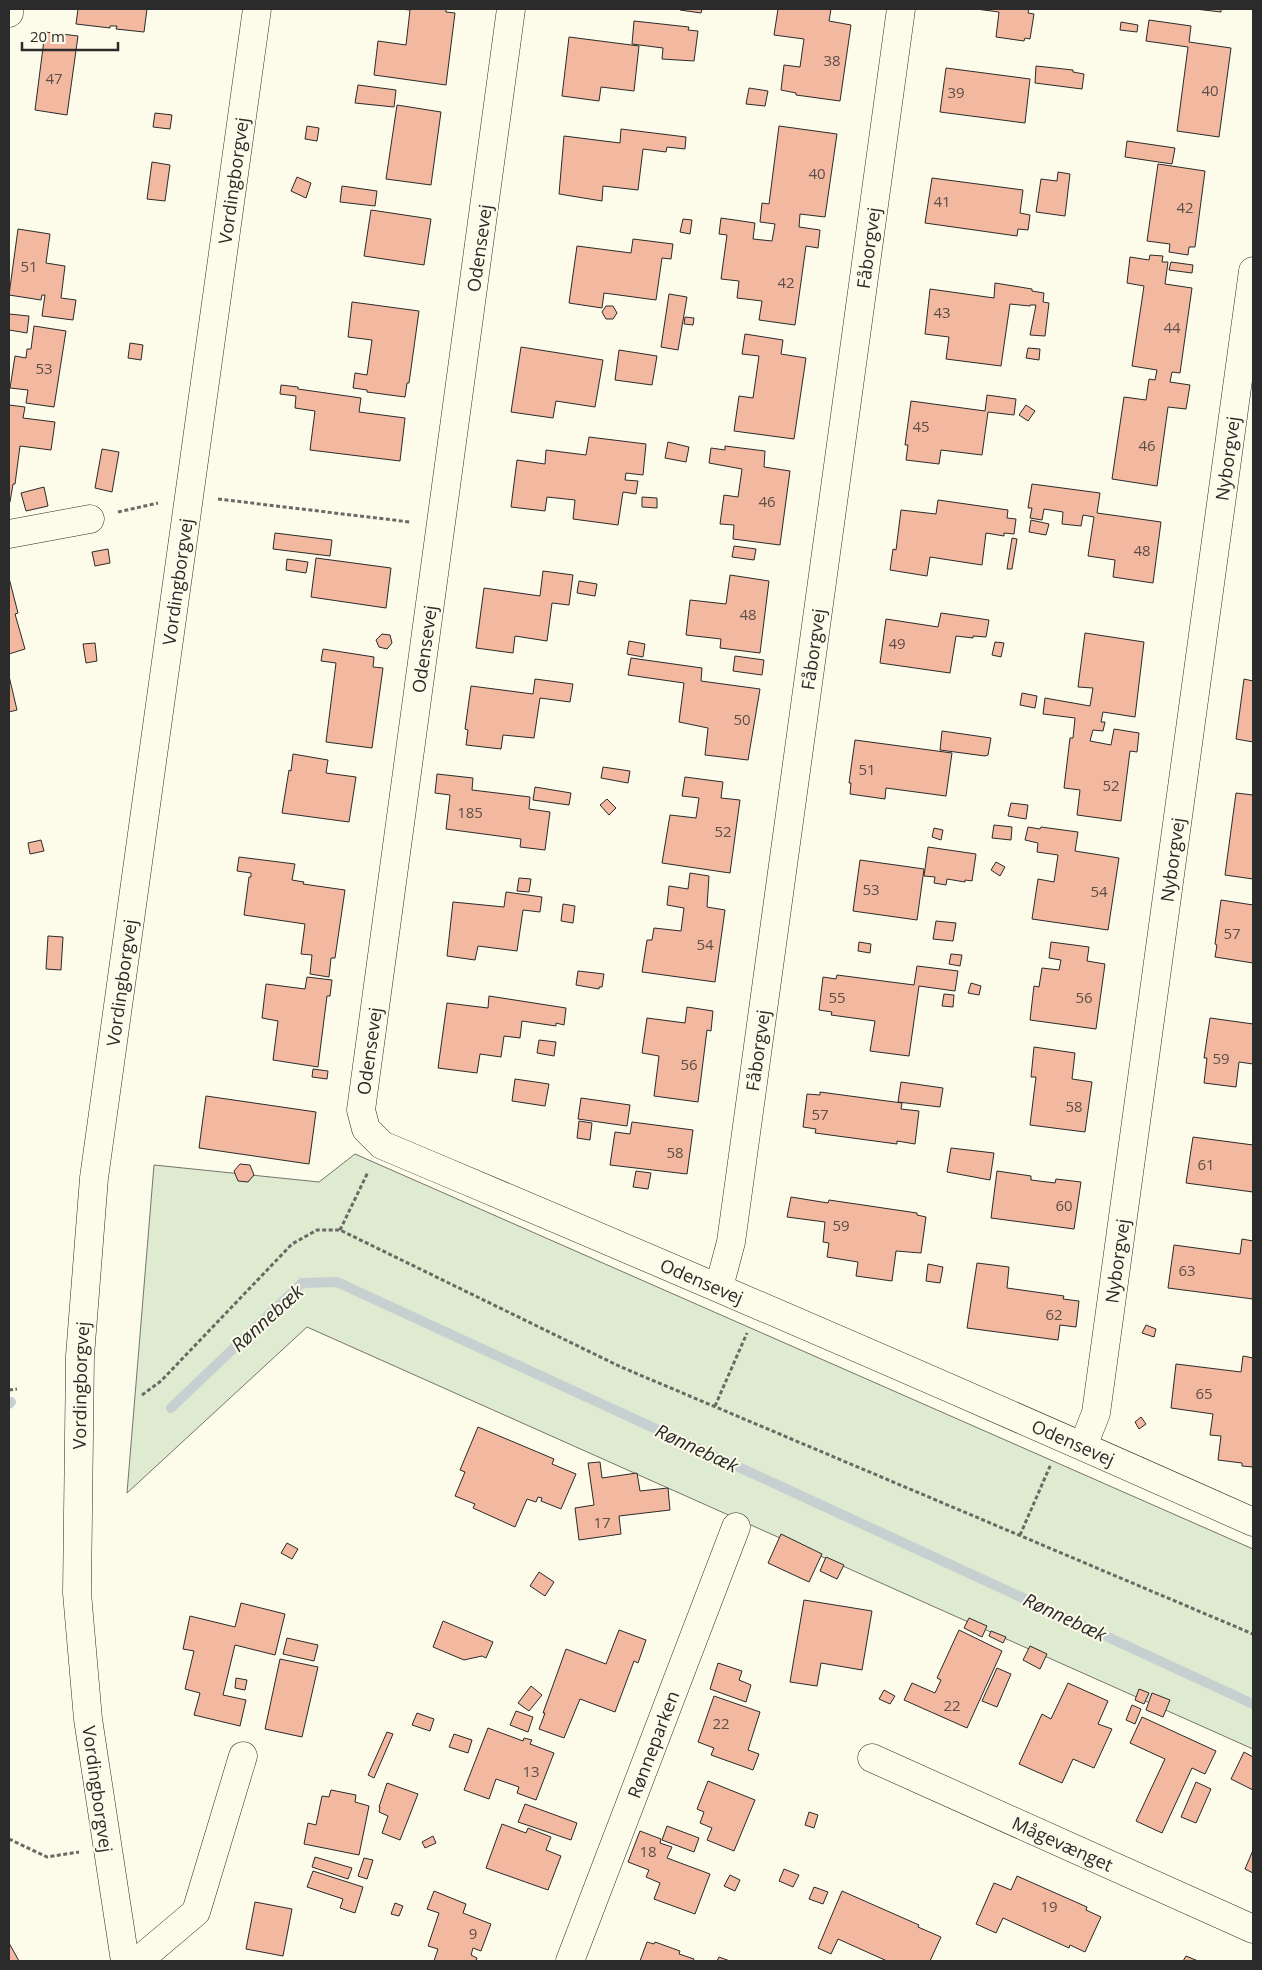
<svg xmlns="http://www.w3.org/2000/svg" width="1262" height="1970" viewBox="0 0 1262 1970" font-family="'Open Sans',sans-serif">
<rect width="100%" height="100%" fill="#fdfbea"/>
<path fill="#deebd1" stroke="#74746e" d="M355,1154L1253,1549V1749L307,1327L127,1493L154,1165L319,1182Z"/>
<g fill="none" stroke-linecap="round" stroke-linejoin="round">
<path stroke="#c7d0d0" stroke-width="10" d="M9,1404L11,1402
M171,1408L302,1283L337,1282L1253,1704"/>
</g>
<path fill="#f2b8a0" stroke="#2b2b2b" d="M78,9H147L144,32L116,29L117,26H110V28L76,24Z
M400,9H446V12L455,13L446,85L374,75L378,41L406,45L410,10Z
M680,9H702L701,13L680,10Z
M778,9H831L829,21L851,25L840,101L796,95V93L781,90L784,65L800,67L804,39L774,35Z
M976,9H1029L1028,13L1034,14L1030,39L1025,38L1024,41L996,37L999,12Z
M1195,9H1221V12Z
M1149,20L1191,26L1189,42L1231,48L1219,137L1177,131L1188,47L1146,41Z
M634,21L689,27L688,30L698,31L694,61L662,59L663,48L632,44Z
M1121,22L1138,25L1137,32L1120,30Z
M45,32L78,36L67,115L35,110Z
M569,37L639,46L634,91L601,87L599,101L562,96Z
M1036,66L1073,70V72L1084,74L1082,89L1035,83Z
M946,68L1030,79L1025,123L940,112Z
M358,85L396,90L394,107L355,103Z
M749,88L768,91L765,106L746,104Z
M397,105L441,112L431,185L386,179Z
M155,113L172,115L170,129L153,127Z
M307,126L319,128L317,141L305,139Z
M779,126L837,134L825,217L800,214L799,227L820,230L818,248L806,246L795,325L759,320L762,301L737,298L739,281L721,279L727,235L719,234L721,218L755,223L753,239L772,241L775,224L760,222L762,203L769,204Z
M621,129L686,137L685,149L667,147L666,152L643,149L638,190L603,186L602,201L559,194L564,136L620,143Z
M1127,141L1175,148L1172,164L1125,157Z
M152,162L170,165L165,201L147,199Z
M1158,164L1205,171L1195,247H1189L1188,255L1169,252L1170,244L1147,241Z
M1058,172L1070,174L1065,216L1036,212L1041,179L1057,181Z
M297,177L311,183L306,198L291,191Z
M932,178L1023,190L1020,213L1030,215L1028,230L1018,229L1017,236L925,223Z
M342,186L377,191L375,206L340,202Z
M371,210L431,219L424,265L364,256Z
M683,219L692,220L690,234L680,232Z
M18,229L50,234L46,263L65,266L61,298L76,300L73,320L42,316L45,295H42L41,300L9,295Z
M633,239L673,244L671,259L662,258L656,300L604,293L602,308L569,303L577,246L631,253Z
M1150,255L1163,256L1162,262H1168L1165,284L1192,288L1180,373L1172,372L1170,382L1190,385L1186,409L1168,407L1157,486L1112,479L1124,397L1146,400L1149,379L1155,380L1157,370L1132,366L1144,286L1127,283L1130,257L1149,260Z
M1171,262L1193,265L1192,273L1169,270Z
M995,283L1032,289V291L1044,293L1043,302L1049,303L1045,336L1030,335L1036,305H1030V306L1010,304L1001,366L946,359L949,337L925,334L930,289L994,298Z
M669,294L687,297L678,350L661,347Z
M352,302L419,311L409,383H407L405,397L367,392V390L353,388L355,373L367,375L372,340L348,337Z
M606,306H613L617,313L613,319H606L602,312Z
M9,314L29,316L27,333L9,330Z
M685,317L694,318L693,325L684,324Z
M34,326L66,331L54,407L26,403L28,390L10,388L15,356L26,358L27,349H31Z
M745,334L783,340L781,354L806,358L794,439L734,431L739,396L753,398L759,356L742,354Z
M130,343L143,345L141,360L128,358Z
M521,347L603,360L595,407L556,401L553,418L511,412Z
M1028,348L1040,349L1039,360L1026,358Z
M619,350L657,356L652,385L615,380Z
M281,385L298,387V389L361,398L359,412L405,418L400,461L310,450L315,411L295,408L296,396L280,394Z
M987,395L1016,399L1014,415L988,412L982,455L941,450L939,464L906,460L908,445H905L911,401L985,411Z
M9,405L25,407L23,418L55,422L51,450L20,446L15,484H13L10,502H9Z
M1026,405L1035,411L1028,421L1019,415Z
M589,437L646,444L643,475L626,473L625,480L638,481L636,494L623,492L618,525L573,519L575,500L547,497L545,511L511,507L517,460L545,464L546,450L586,455Z
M668,442L689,447L686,462L665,458Z
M725,446L765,451L764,467L790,471L780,545L733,539L734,525L720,524L724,495L738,497L742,469L709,463L711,448L725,450Z
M102,449L119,452L112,492L95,488Z
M1032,484L1100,493L1097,513L1161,522L1153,583L1113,577L1115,560L1088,556L1094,517L1083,515L1081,526L1062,524L1063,512L1044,509L1042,520L1030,518L1032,508H1028Z
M44,487L48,506L26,511L21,493Z
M642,497L657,498V508L642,507Z
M938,500L1008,510L1007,518L1016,519L1014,534L1004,533V536L986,533L982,565L930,557L927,576L890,570L893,549L896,550L901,510L936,514Z
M1031,520L1049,524L1046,535L1029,532Z
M275,533L332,540L330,556L273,549Z
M1012,538L1017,539L1012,569H1007Z
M734,546L756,549L754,560L732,557Z
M108,549L110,563L95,566L92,552Z
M316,558L391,568L386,608L311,597Z
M287,559L308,562L306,573L286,570Z
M543,571L573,575L569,605L552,603L547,641L515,636L513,653L476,648L484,588L540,596Z
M730,575L769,581L760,653L720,648L721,639L686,635L690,600L726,604Z
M9,578L18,613L15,614L25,649L9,654Z
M579,581L597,584L595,596L577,593Z
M941,613L989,620L986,637L973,636V638L956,636L950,673L880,663L886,619L938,627Z
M1085,633L1144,642L1135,717L1103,712L1101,722H1105L1103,731L1093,730L1090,741L1111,745L1114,729L1139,733L1137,752L1130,751L1121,821L1077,815L1080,790L1064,788L1070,738H1073L1075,718L1043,714L1045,698L1090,706L1093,688L1078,687Z
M382,634L390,635L392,643L387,649L379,647L376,640Z
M629,641L645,644L643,657L627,654Z
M995,642L1004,643L1001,657L992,655Z
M95,643L97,661L86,663L83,644Z
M323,649L374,657L373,667L383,668L372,748L326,742L336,663L321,661Z
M735,656L764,660L762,675L733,671Z
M631,658L702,668L701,681L760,689L748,760L705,755L708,728L679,722L684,683L628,675Z
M9,676L17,710L9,712Z
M535,679L573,684L570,702L540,698L534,738L503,735L501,749L466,745L468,730L465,729L471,686L533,694Z
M1244,679L1253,681V742L1236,739Z
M1022,693L1037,696L1035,708L1020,705Z
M942,731L991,738L988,755L985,756L940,750Z
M855,740L952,753L946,796L886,788L885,799L850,794L851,783H849Z
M293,754L328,760L326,773L356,777L349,822L282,813L289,770L291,771Z
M603,767L630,771L628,783L601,778Z
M437,774L473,778L472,790L530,797L529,809L550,812L545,850L520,847L521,839L446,829L450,795L435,793Z
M685,777L723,782L721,798L740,800L730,873L662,863L670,815L696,818L699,798L682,796Z
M535,787L571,793L569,805L533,800Z
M1236,793L1253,795V879L1225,875Z
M607,799L616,808L609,815L600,805Z
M1011,803L1028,805L1026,819L1008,816Z
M994,825L1012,827L1011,840L992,838Z
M1028,827L1040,829L1041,827L1078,832L1075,851L1119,858L1108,930L1032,919L1038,879L1054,882L1058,855L1037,852L1038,843L1025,840Z
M934,828L943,830L941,840L932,837Z
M41,840L44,851L30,854L28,843Z
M928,847L976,854L972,881L965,880V882L947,879L946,885L934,883L935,877L924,876Z
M239,857L295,864L292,880L304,882L303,884L345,890L335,958H331L329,977L310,974L312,955L301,954L305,924L244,915L249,877H251V873L237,871Z
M860,860L924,869L917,920L853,911Z
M996,862L1005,867L1000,876L991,870Z
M690,873L709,876L707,907L725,910L715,982L642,972L647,940H652L654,928L681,931L684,908L667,905L669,886L688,889Z
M519,878L531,879L529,892L517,891Z
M506,892L542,897L540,912L523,910L517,951L478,946L475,960L447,956L453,902L504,907Z
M1221,900L1253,905V963L1215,957L1217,945L1215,944Z
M563,904L575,906L573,923L561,921Z
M936,921L956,923L953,941L933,939Z
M48,936L63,937L61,970L46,969Z
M859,942L871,944L870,953L858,951Z
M1051,942L1089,947L1087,961L1105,964L1096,1029L1030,1020L1034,986L1039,987L1042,968L1059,970L1061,960L1049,958Z
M951,954L962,955L960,966L949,964Z
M917,966L958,971L955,991L919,986L909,1056L870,1051L875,1021L831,1015L832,1012L819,1010L823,977L836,979L837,975L914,985Z
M578,971L604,974L602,987H599V989L576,985Z
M307,977L332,980L330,996H327L318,1067L273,1060L278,1021L262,1018L266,984L305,989Z
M971,983L981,986L979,995L968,993Z
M944,994L954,995L953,1007L942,1006Z
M489,996L566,1008L564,1025L556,1023V1026L522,1021L520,1038L504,1036L501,1057L480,1054L477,1073L438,1068L447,1003L488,1008Z
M687,1007L713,1011L711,1031L707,1030L698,1102L654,1096L659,1056L642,1053L647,1018L685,1023Z
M1210,1018L1253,1024V1064L1239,1062L1236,1087L1204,1083L1207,1058H1204Z
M539,1040L556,1042L554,1056L537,1053Z
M1034,1047L1075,1053L1072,1079L1092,1082L1085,1132L1030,1125L1036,1077H1031Z
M313,1069L328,1071L327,1079L312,1077Z
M515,1079L549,1084L545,1106L512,1101Z
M901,1082L943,1088L940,1107L898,1102Z
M820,1092L902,1103L901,1109L919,1111L915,1144L897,1141V1144L815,1133L816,1129L803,1127L807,1094L820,1095Z
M206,1096L316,1112L309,1164L199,1148Z
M581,1098L630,1105L627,1126L578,1119Z
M579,1121L592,1123L590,1140L577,1138Z
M632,1122L693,1130L687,1174L610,1165L615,1132L630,1134Z
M1193,1137L1253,1145V1192L1186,1183Z
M951,1148L994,1153L990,1180L947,1172Z
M240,1164L250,1165L254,1175L248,1182L238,1181L234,1171Z
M636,1171L651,1173L648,1189L633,1187Z
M997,1171L1031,1176V1180L1055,1183L1056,1179L1081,1182L1074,1229L991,1218Z
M791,1197L828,1203L829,1200L917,1213V1215L926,1217L921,1253L896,1251L892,1281L856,1276L858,1262L827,1257L829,1243L823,1242L825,1222L787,1217Z
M1242,1239L1253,1241V1299L1168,1288L1174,1245L1240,1254Z
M977,1263L1009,1267L1007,1288L1064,1296L1063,1299L1079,1301L1076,1327L1060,1325L1058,1340L967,1328Z
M928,1264L943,1267L940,1283L926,1281Z
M1146,1325L1156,1329L1154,1337L1142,1333Z
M1243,1356L1253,1358V1467L1242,1466V1463L1218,1460L1221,1436L1210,1435L1213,1414L1171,1408L1176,1364L1241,1372Z
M1141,1417L1146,1424L1139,1429L1135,1422Z
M478,1427L554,1459L552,1464L576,1474L561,1509L541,1501L542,1498L538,1497L536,1502L527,1499L515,1527L473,1508L475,1504L455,1496L465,1472L460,1470Z
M600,1462L602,1478L637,1473L640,1491L668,1488L670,1510L619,1516L621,1534L579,1540L575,1508L594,1505L588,1463Z
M781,1534L822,1554L809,1582L768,1563Z
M287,1543L298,1549L292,1559L281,1553Z
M826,1557L844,1565L837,1579L820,1571Z
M539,1572L554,1582L545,1596L530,1586Z
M804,1600L872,1611L862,1670L821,1663L817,1686L790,1682Z
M241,1603L285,1614L275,1655L235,1645L223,1695L246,1700L240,1726L194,1715L200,1693L185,1689L194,1651L183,1649L190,1616L235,1627Z
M969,1618L987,1626L982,1637L964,1628Z
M443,1621L493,1642L486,1658L482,1656L464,1660L433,1647Z
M619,1630L646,1640L638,1663L634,1661L615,1712L580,1699L564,1738L539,1729L545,1713H543L566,1649L606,1664Z
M959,1630L1002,1651L967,1728L904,1700L912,1683L935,1693L941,1680L937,1678Z
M991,1631L1006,1637L1003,1643L989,1636Z
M287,1638L318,1645L314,1661L283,1654Z
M1030,1646L1047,1654L1040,1669L1023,1660Z
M280,1659L318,1667L302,1737L265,1729Z
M718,1663L742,1671L739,1680L751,1685L746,1702L710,1689Z
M997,1668L1011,1674L997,1707L982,1701Z
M236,1678L247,1680L245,1690L235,1688Z
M1068,1683L1108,1701L1098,1724L1112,1729L1094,1768L1073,1759L1062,1783L1019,1764L1042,1714L1051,1719Z
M531,1686L542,1695L529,1711L518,1703Z
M1139,1689L1149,1693L1144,1704L1135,1700Z
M884,1690L895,1696L890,1704L879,1699Z
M1152,1693L1170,1700L1163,1717L1146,1710Z
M714,1696L760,1712L748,1750L759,1754L753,1770L711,1755L714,1748L698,1742Z
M1132,1705L1141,1709L1135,1724L1126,1720Z
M516,1711L533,1717L528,1732L510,1725Z
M417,1713L434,1719L430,1731L412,1725Z
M1142,1717L1216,1751L1205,1774L1192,1768L1162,1833L1136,1821L1165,1759L1130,1743Z
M488,1728L523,1741L524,1738L532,1740L530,1744L554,1753L536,1800L517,1793L519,1787L496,1779L489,1799L464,1790Z
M387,1732L393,1734L374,1778L368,1775Z
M454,1734L472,1740L468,1753L449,1747Z
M1244,1752L1253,1757V1790L1231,1779Z
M708,1781L755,1800L734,1851L707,1840L712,1828L700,1823L704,1812L697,1809Z
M1196,1782L1211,1789L1196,1823L1181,1817Z
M387,1783L418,1794L400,1840L382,1833L388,1816L379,1812L380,1807H379Z
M331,1790L356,1795L355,1802L369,1806L359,1855L304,1844L308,1823L316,1825L322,1796L329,1797Z
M525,1804L577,1823L571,1840L518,1822Z
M809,1812L818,1815L814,1828L805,1825Z
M502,1824L526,1833L528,1828L551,1837L546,1850L561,1856L548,1890L486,1868Z
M667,1826L699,1838L694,1852L662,1840Z
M640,1831L661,1839L660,1843L672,1847L667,1858L710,1874L695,1914L654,1899L660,1883L646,1877L649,1870L628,1862Z
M433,1836L436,1843L425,1848L422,1842Z
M1253,1850V1873L1245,1869Z
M315,1857L352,1868L348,1879L312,1867Z
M364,1858L373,1860L367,1879L358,1876Z
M784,1869L799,1875L793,1887L779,1881Z
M313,1871L363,1887L355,1913L340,1908L343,1899L307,1887Z
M730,1875L740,1880L735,1891L724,1886Z
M1017,1876L1087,1907L1086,1910L1101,1917L1085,1952L1070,1945L1069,1948L1003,1918L996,1933L976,1924L994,1883L1011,1890Z
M814,1887L828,1892L823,1904L809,1899Z
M434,1891L466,1904L463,1913L491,1924L481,1951L473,1948L471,1955L477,1958L476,1961H434L438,1949L428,1946L439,1913L427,1909Z
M842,1891L919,1925L918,1927L941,1937L930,1961H887L838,1939L831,1954L818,1948Z
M255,1902L292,1909L283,1956L246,1949Z
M395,1903L403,1906L399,1916L391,1914Z
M647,1942L654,1944L655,1942L680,1951L679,1954L694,1959L693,1961H640Z
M9,1943L19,1961H9Z
M1186,1956L1198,1961H1183Z
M719,1957L730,1961H717Z"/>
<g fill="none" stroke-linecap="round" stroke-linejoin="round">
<g stroke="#2b2b2b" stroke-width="29">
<g id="minor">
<path id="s1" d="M511,9L361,1110L366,1129L382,1145C674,1268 964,1393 1253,1522"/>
<path d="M9,13V9"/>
<path d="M9,534L90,519"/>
<path id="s2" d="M719,1287L731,1242L901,9"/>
<path id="s3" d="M1083,1446L1096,1413L1253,271"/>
<path id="s4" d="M872,1758L1253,1929"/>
<path d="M138,1961L196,1912L243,1756"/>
<path id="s5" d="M570,1961L736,1527"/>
</g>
</g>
<g stroke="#2b2b2b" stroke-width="29">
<g id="primary">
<path id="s6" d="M125,1961L88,1719L77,1593L80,1356L94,1178L257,9"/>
</g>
</g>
<path stroke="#6a6964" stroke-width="3" stroke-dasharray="4 2.5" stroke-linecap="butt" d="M218,499L410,522
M118,512L158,503
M340,1230L368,1172
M9,1390L17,1389
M142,1395L161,1381L292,1244L317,1230H340L621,1367L1253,1634
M715,1406L747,1333
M1020,1535L1051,1464
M9,1839L47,1857L79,1852"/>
<use href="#minor" stroke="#fdfbea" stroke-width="28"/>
<use href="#primary" stroke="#fdfbea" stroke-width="28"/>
</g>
<g text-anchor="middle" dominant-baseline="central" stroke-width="4" stroke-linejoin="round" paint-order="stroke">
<g font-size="15" fill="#5d4e48">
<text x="832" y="60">38</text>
<text x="54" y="78">47</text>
<text x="1210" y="90">40</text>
<text x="956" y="92">39</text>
<text x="817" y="173">40</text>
<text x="942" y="201">41</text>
<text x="1185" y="207">42</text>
<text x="29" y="266">51</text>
<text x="786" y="282">42</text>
<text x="942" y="312">43</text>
<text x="1172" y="327">44</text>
<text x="44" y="368">53</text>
<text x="921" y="426">45</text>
<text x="1147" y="445">46</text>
<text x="767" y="501">46</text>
<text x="1142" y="550">48</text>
<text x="748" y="614">48</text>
<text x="897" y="643">49</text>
<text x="742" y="719">50</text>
<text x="867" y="769">51</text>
<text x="1111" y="785">52</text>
<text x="470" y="812">185</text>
<text x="723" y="831">52</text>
<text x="871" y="889">53</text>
<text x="1099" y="891">54</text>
<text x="1232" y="933">57</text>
<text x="705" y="944">54</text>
<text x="837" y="997">55</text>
<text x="1084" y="997">56</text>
<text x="1221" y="1058">59</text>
<text x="689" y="1064">56</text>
<text x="1074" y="1106">58</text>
<text x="820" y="1114">57</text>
<text x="675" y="1152">58</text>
<text x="1206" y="1164">61</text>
<text x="1064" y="1205">60</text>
<text x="841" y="1225">59</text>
<text x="1187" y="1270">63</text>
<text x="1054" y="1314">62</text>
<text x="1204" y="1393">65</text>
<text x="602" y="1522">17</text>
<text x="952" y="1705">22</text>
<text x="721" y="1723">22</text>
<text x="531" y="1771">13</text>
<text x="648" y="1851">18</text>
<text x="1049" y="1906">19</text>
<text x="473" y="1933">9</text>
</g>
<g font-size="18" fill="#2b2b2b" stroke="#fdfbea">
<text stroke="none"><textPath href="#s6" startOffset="1794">Vordingborgvej</textPath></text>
<text stroke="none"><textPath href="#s2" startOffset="1050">Fåborgvej</textPath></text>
<text transform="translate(479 248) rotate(-82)">Odensevej</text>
<text stroke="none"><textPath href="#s3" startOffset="999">Nyborgvej</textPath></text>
<text stroke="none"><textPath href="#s6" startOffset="1389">Vordingborgvej</textPath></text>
<text transform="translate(424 649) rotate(-82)">Odensevej</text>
<text stroke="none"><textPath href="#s2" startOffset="645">Fåborgvej</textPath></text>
<text stroke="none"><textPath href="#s3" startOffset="594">Nyborgvej</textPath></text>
<text stroke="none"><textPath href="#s6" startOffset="984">Vordingborgvej</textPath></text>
<text stroke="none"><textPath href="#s2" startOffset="240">Fåborgvej</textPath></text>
<text transform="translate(369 1051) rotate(-82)">Odensevej</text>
<text stroke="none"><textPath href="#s3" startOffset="189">Nyborgvej</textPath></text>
<text stroke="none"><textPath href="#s1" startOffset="1501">Odensevej</textPath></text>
<text stroke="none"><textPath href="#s6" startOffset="579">Vordingborgvej</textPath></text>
<text stroke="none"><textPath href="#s1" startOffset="1906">Odensevej</textPath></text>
<text stroke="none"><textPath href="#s5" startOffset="232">Rønneparken</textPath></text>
<text transform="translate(98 1789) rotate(82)">Vordingborgvej</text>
<text stroke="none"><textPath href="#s4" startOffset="209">Mågevænget</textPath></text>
</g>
<g font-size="19" font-style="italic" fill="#2b2b2b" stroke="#fdfbea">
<text transform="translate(267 1318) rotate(-42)">Rønnebæk</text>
<text transform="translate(697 1448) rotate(25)">Rønnebæk</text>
<text transform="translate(1065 1617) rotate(25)">Rønnebæk</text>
</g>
</g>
<rect width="1262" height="1970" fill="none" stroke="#2b2b2b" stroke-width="20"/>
<path d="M22 42v8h96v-8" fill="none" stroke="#2b2b2b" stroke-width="2.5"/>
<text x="30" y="42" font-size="15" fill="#2b2b2b" stroke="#fdfbea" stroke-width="4" paint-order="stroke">20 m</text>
</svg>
